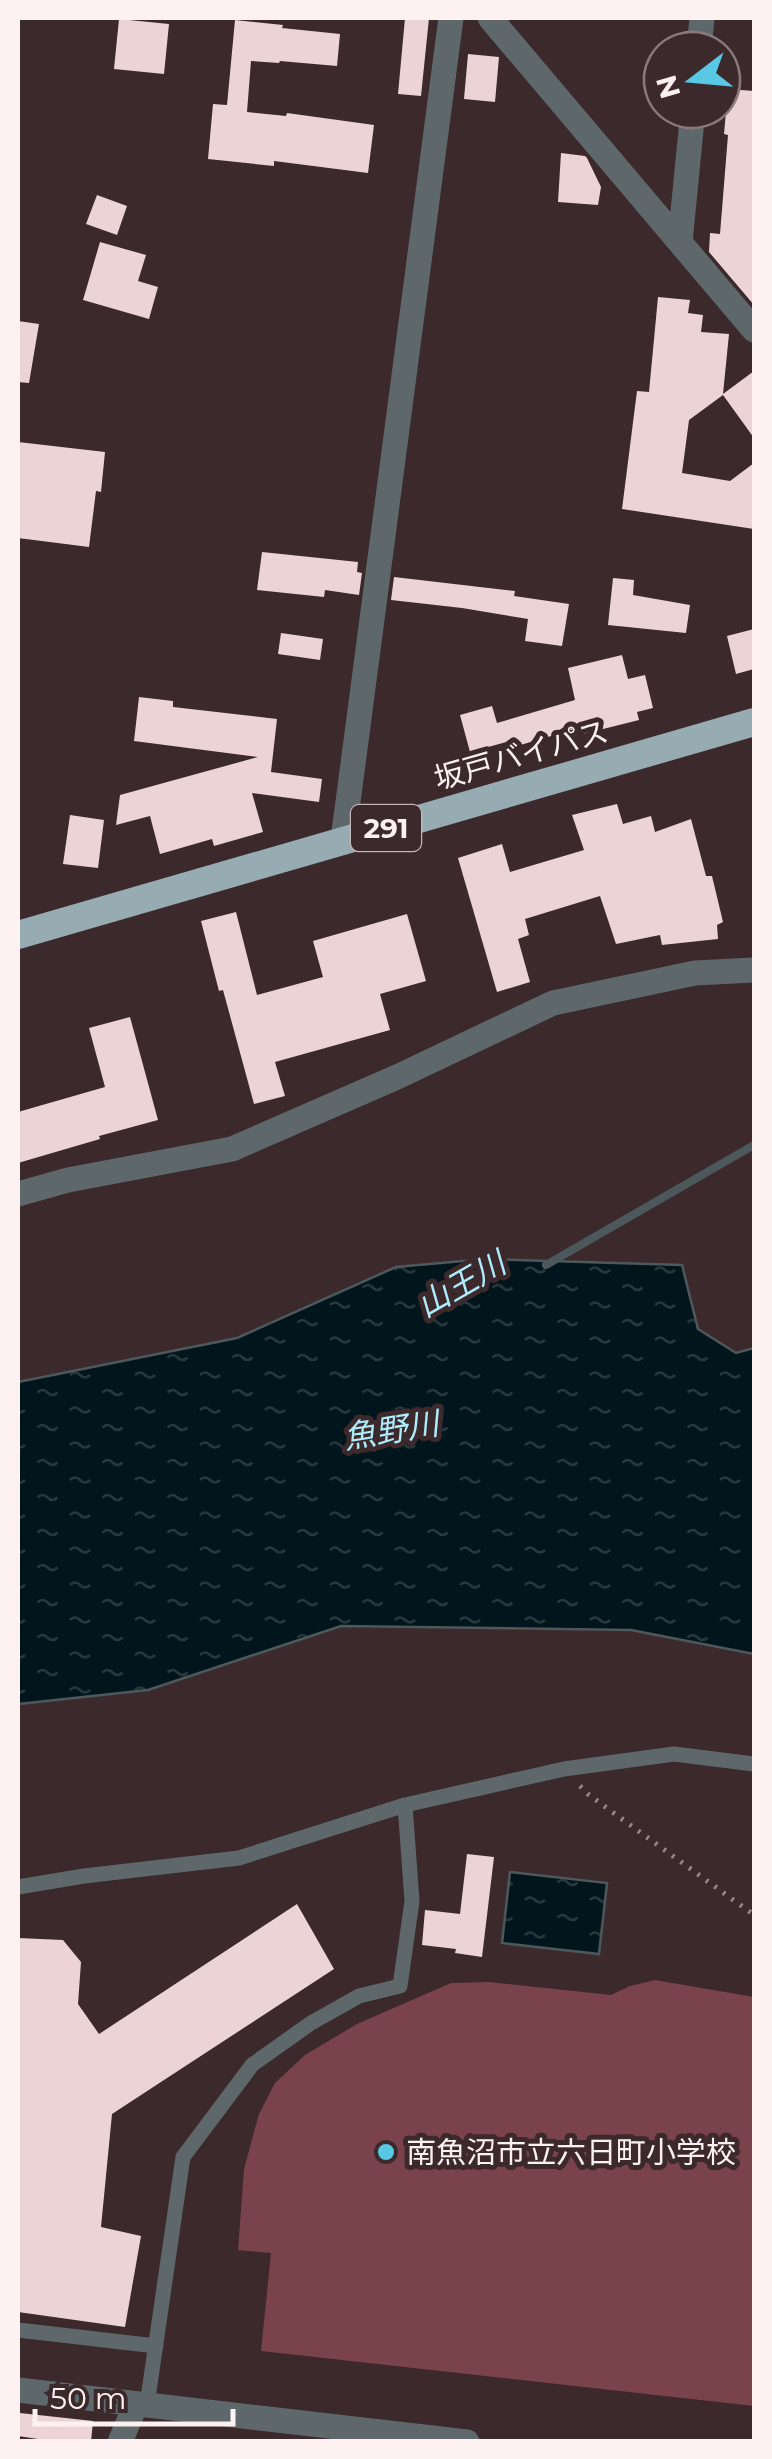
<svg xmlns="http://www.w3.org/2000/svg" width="772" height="2459" viewBox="0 0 772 2459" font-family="Montserrat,'Noto Sans JP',sans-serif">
<defs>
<pattern id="water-ripples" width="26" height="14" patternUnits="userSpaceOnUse" patternTransform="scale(2.5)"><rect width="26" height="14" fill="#01161c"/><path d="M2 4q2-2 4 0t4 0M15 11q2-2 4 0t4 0" fill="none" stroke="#27383d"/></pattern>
</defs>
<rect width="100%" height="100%" fill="#3b292b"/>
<path fill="#7a424b" d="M655,1980L754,1997V2406L261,2351L271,2253L238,2250L244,2169L259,2114L275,2083L305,2055L357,2024L451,1983L488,1982L611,1995L630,1986Z"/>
<path fill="url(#water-ripples)" stroke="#4d585c" stroke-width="2.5" d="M485,1259L682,1265L698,1329L736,1353L754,1348V1654L631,1630L341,1626L148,1690L18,1704V1382L237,1338L396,1267Z
M510,1872L607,1883L599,1954L502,1943Z"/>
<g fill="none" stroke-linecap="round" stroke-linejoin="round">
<path stroke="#4d585c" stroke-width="8" d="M546,1265L754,1145"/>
</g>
<path fill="#ecd4d6" d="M405,18H429L421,96L398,94Z
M119,19L169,24L164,74L114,69Z
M235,20L283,25L282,28L340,34L337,66L280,61L279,63L251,61L247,112L286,116L287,113L374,125L368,173L274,161V166L208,159L213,104L227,105Z
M468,54L499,57L495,102L464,99Z
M728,89L754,91V305L709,252L710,233L720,234L728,135L724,134Z
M561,153L585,156L587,158L601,187L598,205L558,202Z
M97,195L127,206L117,235L86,224Z
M100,242L146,255L138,281L158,287L149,319L83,300Z
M658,297L690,300L688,313L703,315L701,332L729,334L723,394L754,371V438L723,395L689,420L682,473L730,481L754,463V529L622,509L637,391L649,392Z
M18,321L39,324L29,383L18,382Z
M18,442L105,452L101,492L96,491L89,547L18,538Z
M262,552L358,562L357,572L362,573L359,595L325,590L324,597L257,590Z
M394,577L515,591L514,596L569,604L562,646L525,641L528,619L462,608L391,600Z
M613,578L634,580L633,595L690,605L686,633L608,625Z
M754,629V669L736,674L727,636Z
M281,633L323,639L320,660L278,654Z
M622,655L628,679L645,675L653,708L637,712L639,720L583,734L582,727L517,746L514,740L470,752L460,715L492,706L497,723L575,700L568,668Z
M139,697L173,701V707L277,719L271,772L322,779L319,802L252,793L263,832L214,846L212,839L160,854L150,816L116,825L120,795L258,757L134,741Z
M617,804L623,824L651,816L655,832L691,819L706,876H712L723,922L717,925L718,939L662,945L660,935L616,944L600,896L525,919L529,935L518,939L530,982L497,992L458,858L502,844L510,872L584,850L572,815Z
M70,815L104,820L98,868L63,864Z
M236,912L257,995L323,977L313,941L407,914L426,981L380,994L390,1030L275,1062L285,1096L254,1104L223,990L219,991L201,921Z
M130,1017L158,1120L99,1136L100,1139L18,1163V1112L105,1087L89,1028Z
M467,1854L494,1857L482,1957L455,1953L456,1949L422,1945L425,1910L460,1914Z
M297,1904L334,1969L112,2114L101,2227L141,2236L125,2327L18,2312V1938L63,1940L81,1962L78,2004L99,2034Z
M20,2413L93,2421L91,2442H58L18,2436Z"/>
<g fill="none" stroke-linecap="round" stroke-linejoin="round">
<path stroke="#978789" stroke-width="5" stroke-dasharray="2.5 8" stroke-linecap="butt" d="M580,1786L589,1795L754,1915"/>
<path stroke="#5e686b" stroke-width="15" d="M18,1887L84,1876L239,1858L405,1805L564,1769L674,1754L754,1764
M18,2330L156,2346
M147,2405L183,2157L252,2065L311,2023L359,1996L400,1986L412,1901L405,1805"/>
<path stroke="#5e686b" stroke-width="25" d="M490,18L754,330
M699,50L702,18
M680,242L693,110
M343,840L451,18
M18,1194L68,1180L232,1149L397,1077L553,1003L695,973L754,970
M18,2390L467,2442
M120,2442L136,2404"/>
<path stroke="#96acb2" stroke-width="28" d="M18,935L754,722"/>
</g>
<circle fill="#58c8e4" stroke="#3b292b" stroke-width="4" cx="386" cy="2152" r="10"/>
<g text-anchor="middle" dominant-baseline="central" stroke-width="10" stroke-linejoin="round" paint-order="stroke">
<rect fill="#3b292b" stroke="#c4b5b6" stroke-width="2.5" x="351" y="805" width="70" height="46" rx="8"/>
<g font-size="28" font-weight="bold" fill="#fef1f2">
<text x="386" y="828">291</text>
</g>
<g font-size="30" fill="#fef1f2" stroke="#3b292b">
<text transform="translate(521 755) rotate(-16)">坂戸バイパス</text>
</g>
<g font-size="30" fill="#fef1f2" stroke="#3b292b" text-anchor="start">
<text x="406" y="2152">南魚沼市立六日町小学校</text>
</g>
<g font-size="32" font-style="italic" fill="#aeebfc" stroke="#3b292b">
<text transform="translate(461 1284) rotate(-30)">山王川</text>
<text transform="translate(391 1430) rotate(-9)">魚野川</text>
</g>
</g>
<rect width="772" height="2459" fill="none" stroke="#fef1f2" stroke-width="40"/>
<g transform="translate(692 80) rotate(254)"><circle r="48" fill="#3b292b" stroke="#89797b" stroke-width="2.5"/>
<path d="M0-8L18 38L0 25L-18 38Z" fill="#58c8e4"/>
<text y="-15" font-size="28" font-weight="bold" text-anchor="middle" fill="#fef1f2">N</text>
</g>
<path d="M35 2409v15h198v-15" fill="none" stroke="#fef1f2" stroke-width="5"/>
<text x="50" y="2409" font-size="30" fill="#fef1f2" stroke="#3b292b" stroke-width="8" paint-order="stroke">50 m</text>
</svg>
